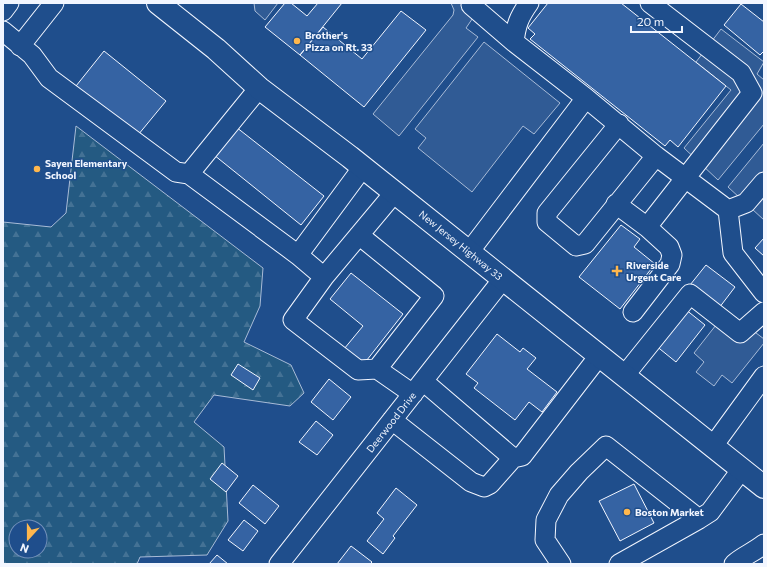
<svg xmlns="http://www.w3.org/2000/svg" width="767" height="567" viewBox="0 0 767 567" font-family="Commissioner,sans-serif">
<defs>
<pattern id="forest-firs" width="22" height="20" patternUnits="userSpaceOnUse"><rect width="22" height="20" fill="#245a82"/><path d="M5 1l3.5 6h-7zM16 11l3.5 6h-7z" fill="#447295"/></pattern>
</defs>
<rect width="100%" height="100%" fill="#1f4e8c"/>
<path fill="url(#forest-firs)" stroke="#a8bbd7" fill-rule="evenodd" d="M76,126L263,268L260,306L244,342L291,365L304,393L290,406L214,395L194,422L224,447L228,521L207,555L140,557L137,564H3V222L51,227L66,213ZM16,527H40V551H16Z"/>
<path fill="#305b95" stroke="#a8bbd7" d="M254,3H278L265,20L255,11Z
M451,3H483L466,28L478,37L399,136L373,114L453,15L454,10Z
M721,29L764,62L757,74L764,80V124L718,180L684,148L731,90L696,62Z
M484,42L560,103L534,134L523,126L472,192L418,148L426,138L415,129Z
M764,143V220L728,187Z
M727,311L764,339V343L732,383L722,375L714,386L696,372L704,362L694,353Z"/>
<path fill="#3563a3" stroke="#f2f6ff" d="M285,3H291L307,16L318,3H342L300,55L265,27Z
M548,3H621L726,86L678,147L670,140L665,146L530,39L535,34L528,28Z
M741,4L764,22V51L760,55L724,25Z
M401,11L426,30L364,107L300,55L323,27L362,59Z
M104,51L166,101L138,135L76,86Z
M236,127L324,196L301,225L214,155Z
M621,225L640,239L634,247L655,264L620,309L579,277Z
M764,238V256L755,248Z
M706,265L735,287L719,308L690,285Z
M351,273L403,314L363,365L344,349L363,326L330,299Z
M685,309L705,325L676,362L655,345Z
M497,334L520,352L523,348L536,358L527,369L557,392L542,412L529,402L515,420L474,388L478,383L466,374Z
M238,364L260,378L253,390L231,375Z
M329,379L351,397L333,420L311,402Z
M316,421L333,435L317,455L299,442Z
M222,463L238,476L226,492L210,479Z
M634,484L654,523L620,541L599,501Z
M253,485L279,506L265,524L239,503Z
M396,488L417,505L393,536L395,538L383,554L367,541L384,519L377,513Z
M244,520L258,531L243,551L228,540Z
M351,546L372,562L370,564H337Z
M217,555L228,564H209Z"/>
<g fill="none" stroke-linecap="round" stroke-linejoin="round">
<g stroke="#f2f6ff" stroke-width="21">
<path id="minor" d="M471,5L514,42L586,98
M3,11L9,3
M3,31L32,55L49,78L176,172L189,174L298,255L324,277L395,192
M514,42C516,25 519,17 529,3
M20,46L54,3
M619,124L547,213V222L576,246L585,244L656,156
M189,174L259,88
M616,204L647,227
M728,210L746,203L764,182
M359,235L434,296L377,369L413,394
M469,252L586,98L656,156L728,210L733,253L764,293
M298,255L363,167
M324,277L293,320L358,370L377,369
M633,312L670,264L672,255L669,247L647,227L752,93L741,73L650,3
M624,376L690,294L740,333L764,312
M423,381L513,458
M392,420L471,482L484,487L490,484L513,458L522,456L599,356
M713,446L764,376
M279,564L503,279
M561,564L545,540L546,520L559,495L579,472L606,446L699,519
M619,564L699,519L710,512L742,469
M734,564C743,556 754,552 764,544"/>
</g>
<g stroke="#f2f6ff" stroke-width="24">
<path id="major" d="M158,3L216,49L259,88L350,157L764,487"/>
</g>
<use href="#minor" stroke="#1f4e8c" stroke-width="19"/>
<use href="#major" stroke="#1f4e8c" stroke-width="22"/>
</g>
<g fill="#ffb74d" stroke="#1f4e8c" stroke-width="1.5">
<circle cx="297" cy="41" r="4"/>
<circle cx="37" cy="169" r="4"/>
<path d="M615 265h4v4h4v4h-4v4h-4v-4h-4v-4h4z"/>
<circle cx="627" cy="512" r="4"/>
</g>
<g text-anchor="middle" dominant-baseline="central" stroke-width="3" stroke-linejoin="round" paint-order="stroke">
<g font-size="10" font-weight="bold" fill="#f2f6ff" stroke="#1f4e8c" text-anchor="start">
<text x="305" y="35">Brother's<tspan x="305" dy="12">Pizza on Rt. 33</tspan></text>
<text x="45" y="163">Sayen Elementary<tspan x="45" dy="12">School</tspan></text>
<text x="626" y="265">Riverside<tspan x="626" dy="12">Urgent Care</tspan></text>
<text x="635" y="512">Boston Market</text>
</g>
<g font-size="10" fill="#f2f6ff" stroke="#1f4e8c">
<text transform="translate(461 245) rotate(39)">New Jersey Highway 33</text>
<text transform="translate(391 422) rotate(-52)">Deerwood Drive</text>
</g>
</g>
<rect width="767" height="567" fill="none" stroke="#f2f6ff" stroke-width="8"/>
<g transform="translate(28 539) rotate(201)"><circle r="19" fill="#1f4e8c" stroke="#7391ba"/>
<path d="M0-3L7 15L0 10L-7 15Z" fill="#ffb74d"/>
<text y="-6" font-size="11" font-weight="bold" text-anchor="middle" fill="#f2f6ff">N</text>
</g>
<path d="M631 26v6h51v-6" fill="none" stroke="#f2f6ff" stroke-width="2"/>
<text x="637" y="26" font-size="12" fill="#f2f6ff" stroke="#1f4e8c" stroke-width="3" paint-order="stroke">20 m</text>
</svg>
